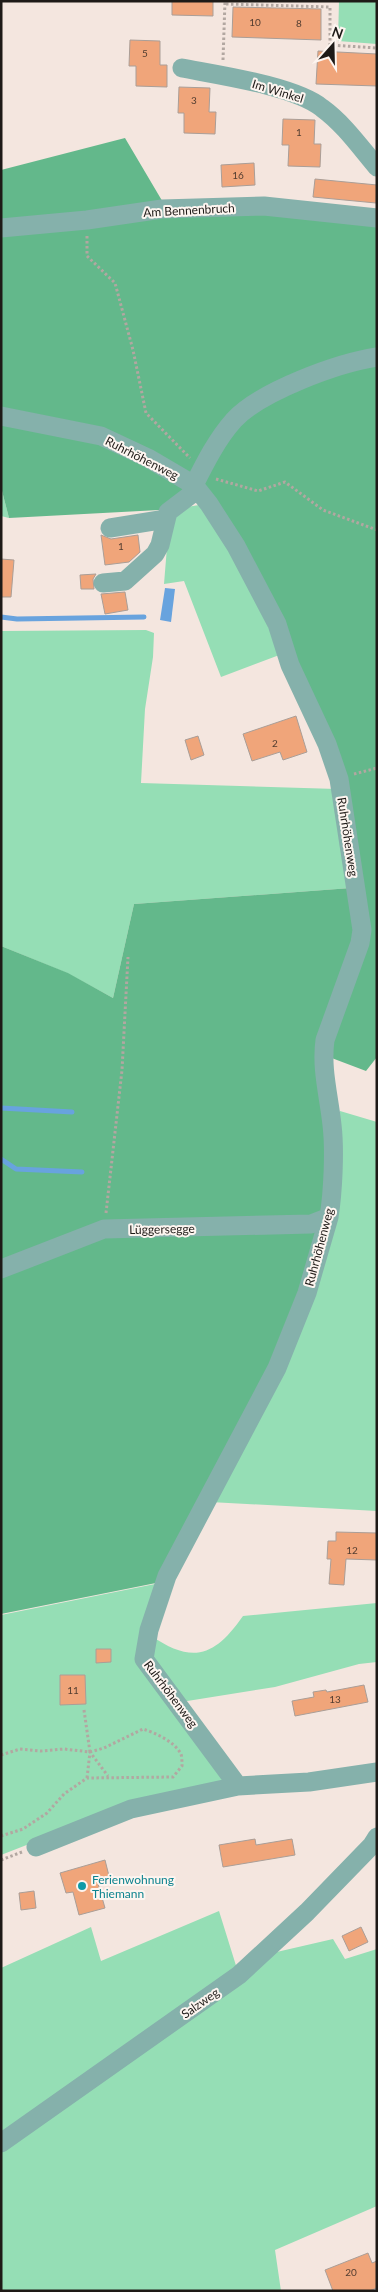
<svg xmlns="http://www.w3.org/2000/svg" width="378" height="2292" viewBox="0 0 378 2292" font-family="Lato,sans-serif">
<rect width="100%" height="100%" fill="#f4e6df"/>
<path fill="#95deb5" d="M339,1H377V44L338,41Z
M1,487L9,518L1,516Z
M199,505L208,507L282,654L221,677L184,581L164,584L167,547L176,514L187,507Z
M146,630L154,633L153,657L145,709L141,783L337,789L351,888L134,904L113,998L67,973L1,946V631Z
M340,1111L377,1122V1511L210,1502Z
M160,1583L142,1663L229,1785L88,1821L1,1855V1615Z
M377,1603V1662L359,1664L275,1687L181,1702L147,1660L150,1635C193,1665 215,1656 243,1616Z
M219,1911L238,1972L1,2139V1968L91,1927L101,1961Z
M333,1939L345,1959L377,1949V2206L275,2250L281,2291H1V2148L268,1954Z"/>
<path fill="#63b88b" d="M125,138L164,204L377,221V1057L366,1071L329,1057L364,942L341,778L211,502L149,456L1,412V170Z
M1,420L101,438L192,487L159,510L9,518L1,487Z
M351,888L358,934L321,1044L327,1209L275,1367L161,1582L1,1614V946L68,973L113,998L134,904Z"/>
<path fill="#68a3de" d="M165,588L175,589L171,622L160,620Z"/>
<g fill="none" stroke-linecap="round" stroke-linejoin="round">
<path stroke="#68a3de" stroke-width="5" d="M1,617L17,619L144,617
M1,1108L72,1112
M1,1159L16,1169L82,1172"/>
</g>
<path fill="#f0a57a" stroke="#aa9e97" d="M172,1H213V16L172,15Z
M233,7L321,9V40L232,37Z
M130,40L160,41V65H167V87L136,86V66H129Z
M318,51L377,54V86L316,84Z
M179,87L210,88L209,112H216L215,134L184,133V113H178Z
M283,119L315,120L314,144H321L320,167L288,166L289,145H282Z
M254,163L255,185L222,187L221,165Z
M315,179L377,185L376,203L313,197Z
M101,535L111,539L138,535L140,552L129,562L105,565Z
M1,559L14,560L11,597H1Z
M96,574L93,579L94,589H81L80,575Z
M125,592L128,610L105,614L101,594Z
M296,716L307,752L283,760L280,752L252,761L243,734Z
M198,736L204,755L191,760L185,740Z
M336,1532L377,1533V1560L346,1559L344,1585L329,1584L331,1559H327L328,1541H336Z
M96,1649H111V1662L96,1663Z
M60,1675H85L86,1704L60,1705Z
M364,1685L368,1702L295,1716L292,1701L314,1697L313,1692L326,1690L327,1692Z
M255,1839L256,1845L292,1839L295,1855L223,1867L219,1845Z
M105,1860L109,1876L97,1880L105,1908L79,1915L73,1892L66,1893L60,1873Z
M34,1891L36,1908L21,1910L19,1893Z
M361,1927L368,1942L349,1951L342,1936Z
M368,2253L372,2263L377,2261V2288L369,2291H333L325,2270Z"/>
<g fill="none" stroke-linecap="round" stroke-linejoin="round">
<path stroke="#b2a7a1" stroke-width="3" stroke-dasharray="2.5 2.5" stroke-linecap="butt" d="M226,4L330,7V45L377,48
M223,60L225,1
M87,236V256L115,283L133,350L146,413L190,458
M216,479L258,491L285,482L323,510L377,530
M354,774L377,768
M106,1213L122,1070L128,957
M84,1710L90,1752
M1,1755L20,1749L41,1751L64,1749L90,1752L104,1748L143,1729C155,1733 174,1741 181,1754C182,1757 182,1762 182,1766L173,1777L87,1778L64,1794L47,1813L23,1829L1,1836
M87,1778L90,1752L108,1776
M1,1860L22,1852"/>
<path stroke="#85b1ab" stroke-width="19" d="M182,68C218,75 295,86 322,108C344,124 360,147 377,167
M1,228L87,220L162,209L264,206L377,218
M1,416L101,436L148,458L194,485L209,504L236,546L277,624L290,665L327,744L339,779L362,930L360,943L325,1040C321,1069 329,1096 332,1125C335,1150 333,1192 329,1217L307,1293L277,1368L167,1576L149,1630L144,1659L238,1786L309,1782L377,1772
M194,485C205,463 217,439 234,420C261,391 338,363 377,357
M110,528L166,519
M103,583L125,581L155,554L160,545L168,512L197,490
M1,1269L104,1229L311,1224L329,1217
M36,1847L131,1809L238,1786
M1,2143L239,1975L307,1912L372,1845L377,1837"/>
</g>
<circle fill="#0f9aa8" stroke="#fdf5f0" stroke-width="2" cx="82" cy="1886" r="5"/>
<g text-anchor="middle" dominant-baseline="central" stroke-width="4" stroke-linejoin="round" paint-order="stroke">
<g font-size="10" fill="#523d30">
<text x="255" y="22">10</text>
<text x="299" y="23">8</text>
<text x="145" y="53">5</text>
<text x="194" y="100">3</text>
<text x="299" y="132">1</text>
<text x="238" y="175">16</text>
<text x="121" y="546">1</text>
<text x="275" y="743">2</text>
<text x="352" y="1550">12</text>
<text x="73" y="1690">11</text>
<text x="335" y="1699">13</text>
<text x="351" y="2272">20</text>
</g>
<g font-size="12" fill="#1e1a17" stroke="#fdf5f0">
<text transform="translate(278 91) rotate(17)">Im Winkel</text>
<text transform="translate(189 210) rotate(-3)">Am Bennenbruch</text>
<text transform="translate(142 458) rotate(27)">Ruhrhöhenweg</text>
<text transform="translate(348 837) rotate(81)">Ruhrhöhenweg</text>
<text transform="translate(162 1229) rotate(-1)">Lüggersegge</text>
<text transform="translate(319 1247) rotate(-75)">Ruhrhöhenweg</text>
<text transform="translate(171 1694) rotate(53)">Ruhrhöhenweg</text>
<text transform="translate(200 2003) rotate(-35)">Salzweg</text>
</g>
<g font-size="12" fill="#0d838f" stroke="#fdf5f0" text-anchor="start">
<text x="92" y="1879">Ferienwohnung<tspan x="92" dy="14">Thiemann</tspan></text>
</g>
</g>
<rect width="378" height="2292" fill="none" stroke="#1e1a17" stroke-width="5"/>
<g transform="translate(333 45) rotate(20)" stroke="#fdf5f0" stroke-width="4" paint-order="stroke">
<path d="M0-4L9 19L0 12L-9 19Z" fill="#1e1a17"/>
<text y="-8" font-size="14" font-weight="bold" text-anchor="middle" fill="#1e1a17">N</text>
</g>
</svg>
